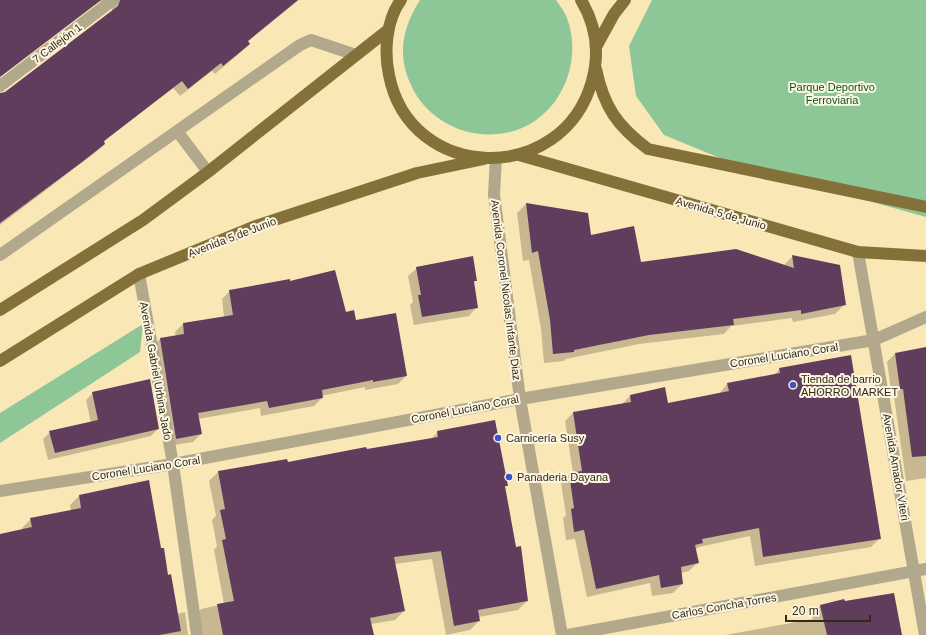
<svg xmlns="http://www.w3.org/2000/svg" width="926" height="635" viewBox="0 0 926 635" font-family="Arial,sans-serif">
<rect width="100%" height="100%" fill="#fae7b6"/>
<path fill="#8dc798" d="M420,0H556C560,6 565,12 567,18C584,63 559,120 510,132C469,142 426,121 410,83C397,53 403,27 420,0Z
M652,0H926V217L732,163L664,135L636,96L629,46Z
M143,324L140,352L0,443V413Z"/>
<path fill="#0003" d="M0,0H299L247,42L249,44L241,52L215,74L212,71L180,96L173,88L103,142L104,144L96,152L0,225V94L5,93L112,11L111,4L107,1L99,2L0,77Z
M526,204L587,214L591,236L640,263L784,265L793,256L845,304L835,314L793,322L792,318L731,326L724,334L639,344L566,359L564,361L544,363L541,329L529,260L523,261L517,213Z
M417,268L476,280L473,283L477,307L469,316L414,325L410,305L413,302L408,276Z
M290,282L345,313L355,321L406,376L398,384L365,390V387L321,396L322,398L314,406L261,416L260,408L198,419L201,434L193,442L168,446L152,347L160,339L176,337L175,332L183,324L224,317L222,299L230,291Z
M926,348V478L906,481L894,397H892L887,362L895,354Z
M780,369L880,538L871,547L755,566L750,536L699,547L695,550L698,562L689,571L681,573L682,584L673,593L652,596L650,583L587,597L575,539L566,540L563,518L566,515L561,483L570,474L573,473L565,421L573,413L621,405L630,396L668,404L719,394L727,384L774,375Z
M93,393L158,429L151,436L48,460L43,439L50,432L91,423L86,400Z
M438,432L507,485L504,488L527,601L518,610L478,617L479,621L470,630L446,635L432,559L395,564L404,611L395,620L371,624L373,635H195L192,618L201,609L224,604L214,550L217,546L212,520L216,516L209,481L218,472L286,460L287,463L431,439Z
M79,496L161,550L177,614L185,612L188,635H0V535L22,530V528L31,519L71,511L70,505Z
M820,606L901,635H725L813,619L812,614Z"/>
<path fill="#603d5d" d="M0,0H101L0,77Z
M120,0H298L248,41L250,44L223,66L221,63L188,89L182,81L104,141L105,144L82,162L0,223V93L5,92L118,6Z
M526,203L588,213L591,235L634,226L641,262L736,249L794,268L792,255L840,265L846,305L801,314V310L733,319L734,325L649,335L574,350V352L553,354L550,320L538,251L532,253Z
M473,256L477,281H474L478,308L422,317L418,295H421L416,267Z
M335,270L346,312L354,310L356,320L396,313L407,376L373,382V380L322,390L323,398L269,408L267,401L198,413L202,434L176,439L160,338L184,334L183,323L233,315L229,290L290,279V281Z
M926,347V456L912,457L903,389H900L895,353Z
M851,355L881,539L763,557L759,528L702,539L703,543L695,545L699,563L681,567L683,584L661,588L659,575L596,589L584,530L574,532L571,509L574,508L569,473L582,471L573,412L631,402L630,395L665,387L668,403L729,391L727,383L780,373L779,368Z
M150,379L159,429L55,453L49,431L98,420L92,392Z
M495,420L508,486H505L516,547L521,546L528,601L478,610L480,621L454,626L441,551L394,557L405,611L370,618L374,635H223L217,604L234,601L222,540L226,539L220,510L225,509L218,471L287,459L288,462L366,447L367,449L438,437L437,431Z
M149,480L161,548H164L168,575L171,574L181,631L160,635H0V534L32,527L30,518L81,508L79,495Z
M894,593L902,635H827L820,605L844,599L845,601Z"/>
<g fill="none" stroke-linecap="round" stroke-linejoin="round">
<path stroke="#b2a88c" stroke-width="12" d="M0,86L113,0
M177,131L208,172
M496,158L494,194L520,399L562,635
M858,252L925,635
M0,255L300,45L311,40L356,55
M139,274L173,464L197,635
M0,491L173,464L520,399L874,340L926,317
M568,635L926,569"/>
<path stroke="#84713a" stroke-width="12" d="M401,0C386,20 384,52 389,75C410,183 563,186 592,81C600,52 596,25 581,0
M597,45L614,14L625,0
M596,69C604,107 617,126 648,149L926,207
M519,155L858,252L926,256
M0,310L143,220L208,172L388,30
M0,361L139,274L253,227L417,173L484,159"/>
</g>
<g fill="#3c53c6" stroke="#fdf6e2" stroke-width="1.5">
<circle cx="793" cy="385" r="4"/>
<circle cx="498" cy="438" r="4"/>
<circle cx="509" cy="477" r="4"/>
</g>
<g text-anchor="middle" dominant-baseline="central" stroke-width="4" stroke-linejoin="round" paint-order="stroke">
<g font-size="11" fill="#312a16" stroke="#fdf6e2">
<text transform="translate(57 43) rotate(-37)">7 Callejón 1</text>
<text transform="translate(721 213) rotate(16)">Avenida 5 de Junio</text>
<text transform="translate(232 237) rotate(-21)">Avenida 5 de Junio</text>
<text transform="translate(506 290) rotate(83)">Avenida Coronel Nicolas Infante Diaz</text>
<text transform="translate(784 355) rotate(-9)">Coronel Luciano Coral</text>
<text transform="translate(156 371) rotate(80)">Avenida Gabriel Urbina Jado</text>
<text transform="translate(465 409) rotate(-11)">Coronel Luciano Coral</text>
<text transform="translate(896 467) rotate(80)">Avenida Amador Viteri</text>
<text transform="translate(146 468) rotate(-9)">Coronel Luciano Coral</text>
<text transform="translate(724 606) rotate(-10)">Carlos Concha Torres</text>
</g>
<g font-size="11" fill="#0d5024" stroke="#fdf6e2">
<text x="832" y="87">Parque Deportivo<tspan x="832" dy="13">Ferroviaria</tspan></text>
</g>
<g font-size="11" fill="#312a16" stroke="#fdf6e2" text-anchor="start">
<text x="801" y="379">Tienda de barrio<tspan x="801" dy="13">AHORRO MARKET</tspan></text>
<text x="506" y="438">Carnicería Susy</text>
<text x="517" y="477">Panaderia Dayana</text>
</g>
</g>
<path d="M786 615v6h84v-6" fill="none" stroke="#312a16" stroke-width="2"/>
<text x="792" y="615" font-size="12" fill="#312a16" stroke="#fdf6e2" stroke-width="3" paint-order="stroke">20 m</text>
</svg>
